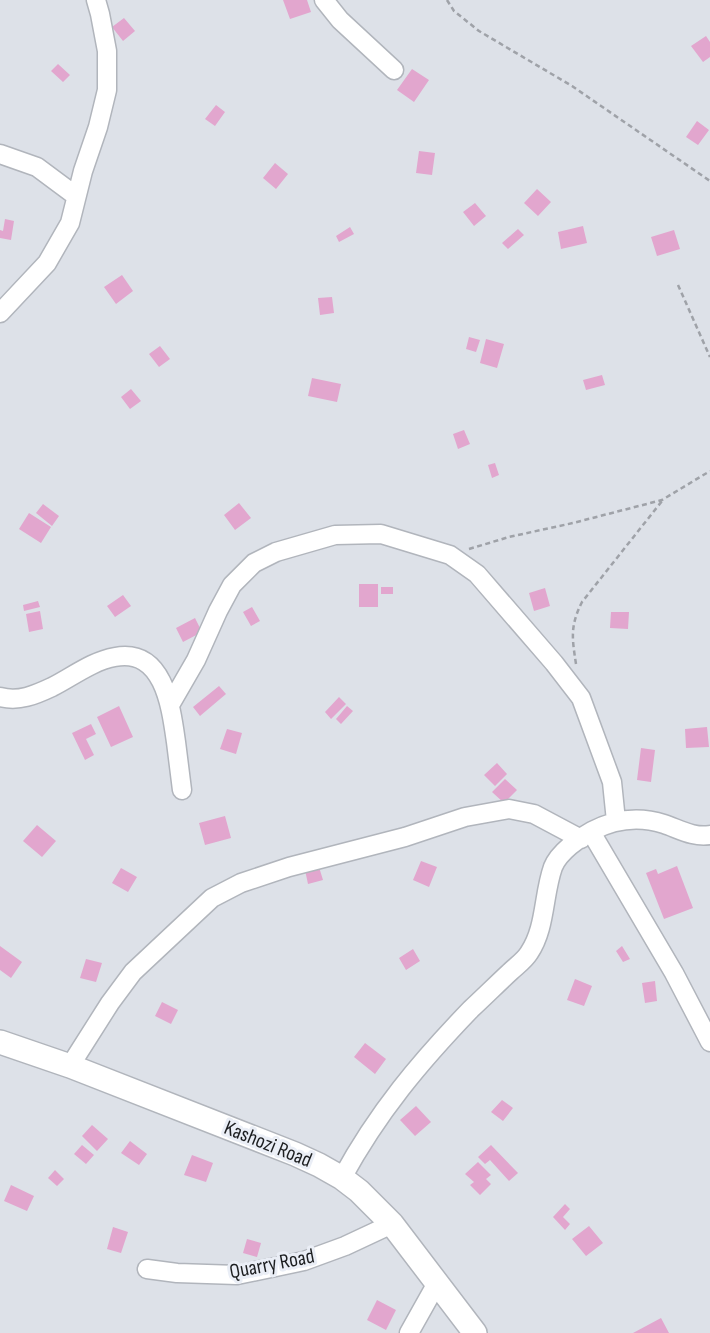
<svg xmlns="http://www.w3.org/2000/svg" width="710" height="1333" viewBox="0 0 710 1333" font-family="'Sofia Sans Condensed',sans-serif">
<rect width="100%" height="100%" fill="#dde1e8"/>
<path fill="#e2a6ce" d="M283,0H307L311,12L290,19Z
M124,18L135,31L123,41L112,27Z
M706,36L710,42V57L703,62L691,46Z
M58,64L70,75L63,82L51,71Z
M412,69L429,80L414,102L397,90Z
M216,105L225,112L215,126L205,119Z
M697,121L709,130L698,145L686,137Z
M419,151L435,153L432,175L416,173Z
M275,163L288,174L276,189L263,178Z
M537,189L551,202L538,216L524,203Z
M475,203L486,216L474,226L463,212Z
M5,219L14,221L11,240L0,238V230L3,231Z
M583,226L587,243L561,249L558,232Z
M350,227L354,234L339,242L336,236Z
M518,229L524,235L508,249L502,243Z
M674,230L680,249L657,256L651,237Z
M122,275L133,291L116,304L104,287Z
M332,297L334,313L320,315L318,298Z
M469,337L480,340L476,352L466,349Z
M486,339L504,344L497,368L480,363Z
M160,346L170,359L159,367L149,354Z
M602,375L605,385L586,390L583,380Z
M312,378L341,384L337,402L308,396Z
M131,389L141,401L130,409L121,397Z
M464,430L470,444L458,449L453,434Z
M495,463L499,475L492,478L488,465Z
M239,503L251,518L235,530L224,515Z
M43,504L59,516L52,526L36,513Z
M29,513L51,527L41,543L19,529Z
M359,584H378V607H359Z
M381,587H393V594H381Z
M545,588L550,606L534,611L529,593Z
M123,595L131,606L115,617L107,606Z
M38,601L40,607L24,611L23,605Z
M252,607L260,621L251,626L243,612Z
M40,611L43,629L29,632L26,614Z
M611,612H629L628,629L610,628Z
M195,618L202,632L183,642L176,628Z
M219,686L226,694L200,716L193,707Z
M339,697L346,704L331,719L325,712Z
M119,706L133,737L111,747L97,717Z
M347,706L353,711L341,724L336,719Z
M91,724L96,734L86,739L94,755L85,760L72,733Z
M707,727L709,747L686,748L685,729Z
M227,729L242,733L236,754L220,749Z
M641,748L655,750L651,782L637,780Z
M497,763L507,774L495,786L484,775Z
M505,779L517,790L504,803L492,792Z
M225,816L231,838L205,845L199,823Z
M37,825L56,841L42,857L23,841Z
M421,861L437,867L429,887L413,880Z
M677,866L693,908L664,919L646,873L656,869L658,874Z
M319,867L323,880L308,884L305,870Z
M121,868L137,877L128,892L112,883Z
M0,946L22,962L11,978L0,970Z
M622,946L630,959L623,962L616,951Z
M413,949L420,961L406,970L399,958Z
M86,959L102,963L96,982L80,978Z
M575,979L592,986L584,1006L567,1000Z
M655,981L657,1001L645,1003L642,983Z
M162,1002L178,1010L171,1024L155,1016Z
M365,1043L386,1059L375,1074L354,1057Z
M502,1100L513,1108L503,1121L491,1112Z
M416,1106L431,1122L415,1136L400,1120Z
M92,1125L108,1139L97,1151L82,1136Z
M130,1141L147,1154L139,1165L121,1153Z
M82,1145L94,1155L86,1164L74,1154Z
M491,1145L518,1173L509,1181L490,1160L485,1164L478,1157Z
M192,1155L213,1163L206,1182L184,1175Z
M478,1162L491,1175L486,1179L491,1184L480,1195L470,1185L474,1182L465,1174Z
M55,1170L64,1179L57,1186L48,1178Z
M11,1185L34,1196L27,1211L4,1201Z
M565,1204L570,1209L563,1217L570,1224L565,1230L553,1217Z
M589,1226L603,1243L586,1256L572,1239Z
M113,1227L128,1232L121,1253L107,1249Z
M247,1239L261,1243L257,1257L243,1253Z
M377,1300L396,1310L386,1330L367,1320Z
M661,1318L669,1333H633Z"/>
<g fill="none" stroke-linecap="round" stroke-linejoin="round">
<g stroke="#b1b5bc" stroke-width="21">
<path id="minor" d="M324,0L340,20L394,70
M0,154L37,167L76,196
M0,313L47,263L70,223L83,171L98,127L107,90V51L100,14L96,0
M0,697C19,702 35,695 52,687C72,677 92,661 115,657C164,648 171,707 176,742C178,758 180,774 182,790
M170,705L196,660L218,611L232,585L254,563L276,552L335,535L381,534L450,555L477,574L554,663L581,698L612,782L616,821
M591,832L674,973L710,1042
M70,1066L110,1003L133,972L212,898L241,883L289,867L405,837L465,817L509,809L534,814L581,839
M342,1178C378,1112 419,1063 471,1009C484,997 497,984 510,972C516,966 524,961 529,953C546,928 543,895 553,867C559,852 579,838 592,831C615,819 639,816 664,824C679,829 694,838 710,835
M147,1269L177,1273L237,1275L304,1261L345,1246L392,1224
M409,1333L437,1283"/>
</g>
<g stroke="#b1b5bc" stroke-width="26">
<path id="major" d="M0,1042L70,1066L295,1154L319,1165L342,1178L359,1191L392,1224L475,1333"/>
</g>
<path stroke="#9fa2a8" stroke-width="2.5" stroke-dasharray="5 3.5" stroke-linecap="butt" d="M447,0L454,11L479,31L572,86L710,181
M678,285L710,357
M469,549L509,537L573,523L662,500L710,471
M576,664C572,638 570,626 582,602L662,501"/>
<use href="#minor" stroke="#fff" stroke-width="18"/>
<use href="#major" stroke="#fff" stroke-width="23"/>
</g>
<g text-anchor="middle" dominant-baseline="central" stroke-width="6" stroke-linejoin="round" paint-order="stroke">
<g font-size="21" fill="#1c1e20" stroke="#eaeef6">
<text transform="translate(268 1144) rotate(22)">Kashozi Road</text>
<text transform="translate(272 1264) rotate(-11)">Quarry Road</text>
</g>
</g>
</svg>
